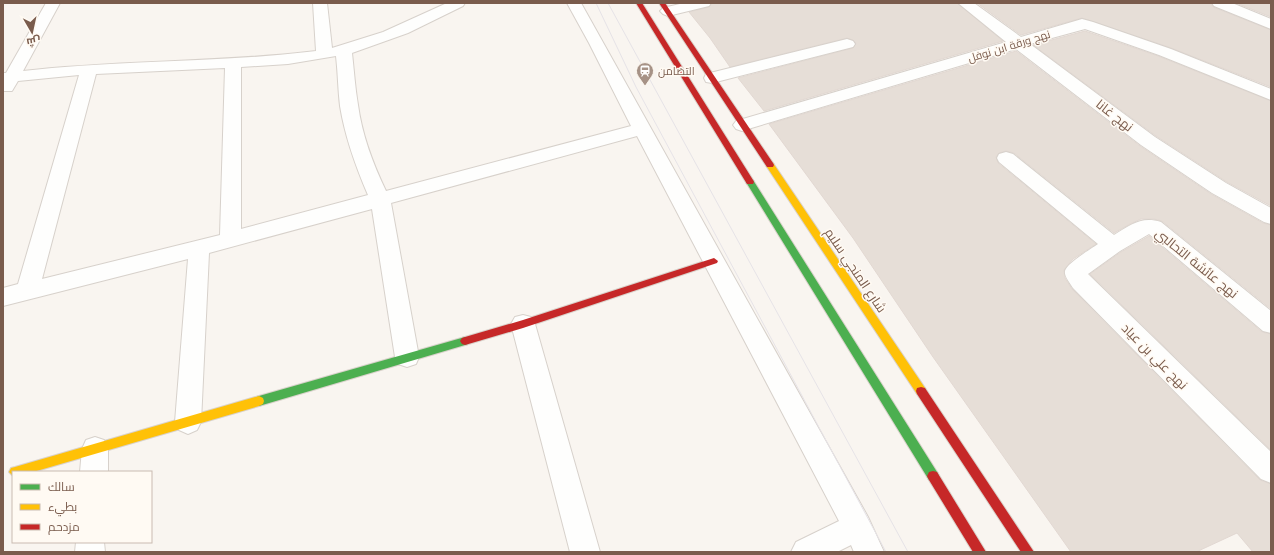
<svg xmlns="http://www.w3.org/2000/svg" width="1274" height="555" viewBox="0 0 1274 555" font-family="Inter,Cairo,sans-serif">
<rect width="100%" height="100%" fill="#f9f5f0"/>
<path fill="#e6ded7" stroke="#e2d8d2" d="M712,3H957L1003,41L764,111L738,78L853,48L856,43L853,40L847,38L730,67L710,38L689,12L709,7Z
M977,3H1211L1213,7L1271,30V87L1171,48L1082,18L1021,35Z
M1236,3H1271V17Z
M1085,31L1158,56L1271,101V206L1227,182L1156,136L1033,45Z
M1016,51L1140,146L1211,194L1263,223L1271,225V309L1162,221L1154,219H1141L1130,224L1114,233L1014,153L1006,151L999,153L996,157L998,163L1096,244L1073,259L1064,270L1065,278L1072,289L1260,480L1271,484V552H1253L1237,533L1196,552H1071L933,357L853,238L769,124Z
M1149,236L1262,332L1271,334V450L1090,274L1121,252Z"/>
<g fill="none" stroke-linecap="round" stroke-linejoin="round">
<g stroke="#d7d1cb" stroke-width="2">
<path id="street" d="M46,3H60L23,71C117,60 213,63 307,52L316,51L313,3H327L332,48L383,32L447,3H465L463,6L408,33L352,53C354,70 355,88 358,105C362,135 373,164 386,191L631,126L589,43L567,3H581L868,517L884,552H854L851,545L837,552H791L796,542L839,521L637,136L391,203L419,357L416,364L407,367L398,364L395,357L372,209L209,253L201,422L197,430L188,434L179,430L175,422L188,259L3,306V288L18,284L79,75L18,81L12,91H3V73H6ZM336,56C338,73 338,90 340,106C345,137 356,167 368,195L241,229V67L288,64ZM225,68L220,235L42,279L96,74Z
M684,3H711L709,6L668,16L663,14L660,11L663,8Z
M958,3H974L1021,37L1082,19L1093,22L1171,49L1271,89V100L1159,55L1085,29L1030,44L1155,137L1226,183L1271,208V224L1264,222L1212,193L1141,145L1016,49L748,129L742,131L736,129L733,125L736,121L1006,42Z
M1212,3H1232L1271,19V29L1214,6Z
M847,39L853,41L855,44L853,47L712,83L706,82L704,78L706,74Z
M1006,152L1013,154L1114,235C1131,225 1141,216 1161,222L1271,311V333L1263,331L1149,234L1120,251L1088,274L1271,452V483L1261,479L1073,288C1070,283 1064,276 1065,271C1067,263 1091,249 1098,244L999,162L997,158L999,154Z
M523,315L531,317L535,324L600,552H570L511,324L515,317Z
M95,437L104,440L108,449V472H80L82,449L86,440Z
M76,542H104L105,552H75Z"/>
</g>
<g stroke="#d9d2cb" stroke-width="2">
<path id="fast" d="M750,179L753,180L937,472L939,476L937,480L933,481L929,480L746,182Z
M465,337L468,338L470,341L468,344L465,345L259,406L255,404L254,401L255,398L259,396Z"/>
</g>
<g stroke="#d9d2cb" stroke-width="2">
<path id="slow" d="M770,162L773,163L925,388L926,391L925,394L921,395L917,394L767,167L766,165Z
M259,396L263,398L264,401L263,404L259,406L33,472H13V476L9,472L11,468L15,467Z"/>
</g>
<g stroke="#d9d2cb" stroke-width="2">
<path id="jam" d="M636,3H642L753,180L754,182L753,184H747Z
M659,3H665L773,163L774,165L773,167H767Z
M714,258L718,261L717,263L523,328L465,345L462,344L460,341L462,338L465,337L523,320Z
M921,387L925,388L1034,552H1021L917,394L916,391L917,388Z
M933,471L937,472L986,552H973L929,480L927,476L929,472Z"/>
</g>
<use href="#street" fill="#fefefd" fill-rule="evenodd"/>
<use href="#fast" fill="#4caf50" fill-rule="evenodd"/>
<use href="#slow" fill="#ffc107" fill-rule="evenodd"/>
<use href="#jam" fill="#c62828" fill-rule="evenodd"/>
<path stroke="#e6e3e7" stroke-width="1" d="M596,3L636,87L886,552
M608,3L908,552"/>
</g>
<defs>
<g id="station-pin" transform="scale(0.9)"><path d="M0 17L-7.5 6A9.5 9.5 0 1 1 7.5 6Z" fill="#a69286" stroke="#fffaf3"/><path d="M-3-6H3Q5-6 5-4V2Q5 4 3 4L4.5 6H3L1.5 4h-3L-3 6H-4.5L-3 4Q-5 4-5 2V-4Q-5-6-3-6ZM-3.5-4v3h7v-3ZM-3.5 1v1.5H-2V1ZM2 1v1.5H3.5V1Z" fill="#fff"/></g>
</defs>
<g fill-rule="evenodd">
<use href="#station-pin" x="645" y="71"/>
</g>
<g text-anchor="middle" dominant-baseline="central" stroke-width="3" stroke-linejoin="round" paint-order="stroke">
<g font-size="11" fill="#7a5c4d" stroke="#fffaf3">
<text transform="translate(1009 46) rotate(-17)">نهج ورقة ابن نوفل</text>
</g>
<g font-size="11" fill="#7a5c4d" stroke="#fffaf3" text-anchor="start">
<text x="658" y="71">التضامن</text>
</g>
<g font-size="13" fill="#7a5c4d" stroke="#fffaf3">
<text transform="translate(1115 115) rotate(38)">نهج غانا</text>
<text transform="translate(1197 263) rotate(39)">نهج عائشة التحالبي</text>
<text transform="translate(856 270) rotate(56)">شارع المنجي سليم</text>
<text transform="translate(1155 356) rotate(45)">نهج علي بن عياد</text>
</g>
</g>
<rect width="1274" height="555" fill="none" stroke="#7a5c4d" stroke-width="8"/>
<rect x="12" y="471" width="140" height="72" fill="#fffaf3" stroke="#cabbb1"/>
<rect x="20" y="484" width="20" height="6" fill="#4caf50" stroke="#cabbb1"/>
<text x="48" y="491" font-size="12" fill="#7a5c4d">سالك</text>
<rect x="20" y="504" width="20" height="6" fill="#ffc107" stroke="#cabbb1"/>
<text x="48" y="511" font-size="12" fill="#7a5c4d">بطيء</text>
<rect x="20" y="524" width="20" height="6" fill="#c62828" stroke="#cabbb1"/>
<text x="48" y="531" font-size="12" fill="#7a5c4d">مزدحم</text>
<g transform="translate(32 32) rotate(171)" stroke="#fffaf3" stroke-width="3" paint-order="stroke">
<path d="M0-3L7 15L0 10L-7 15Z" fill="#7a5c4d"/>
<text y="-6" font-size="11" font-weight="bold" text-anchor="middle" fill="#7a5c4d">ش</text>
</g>
</svg>
